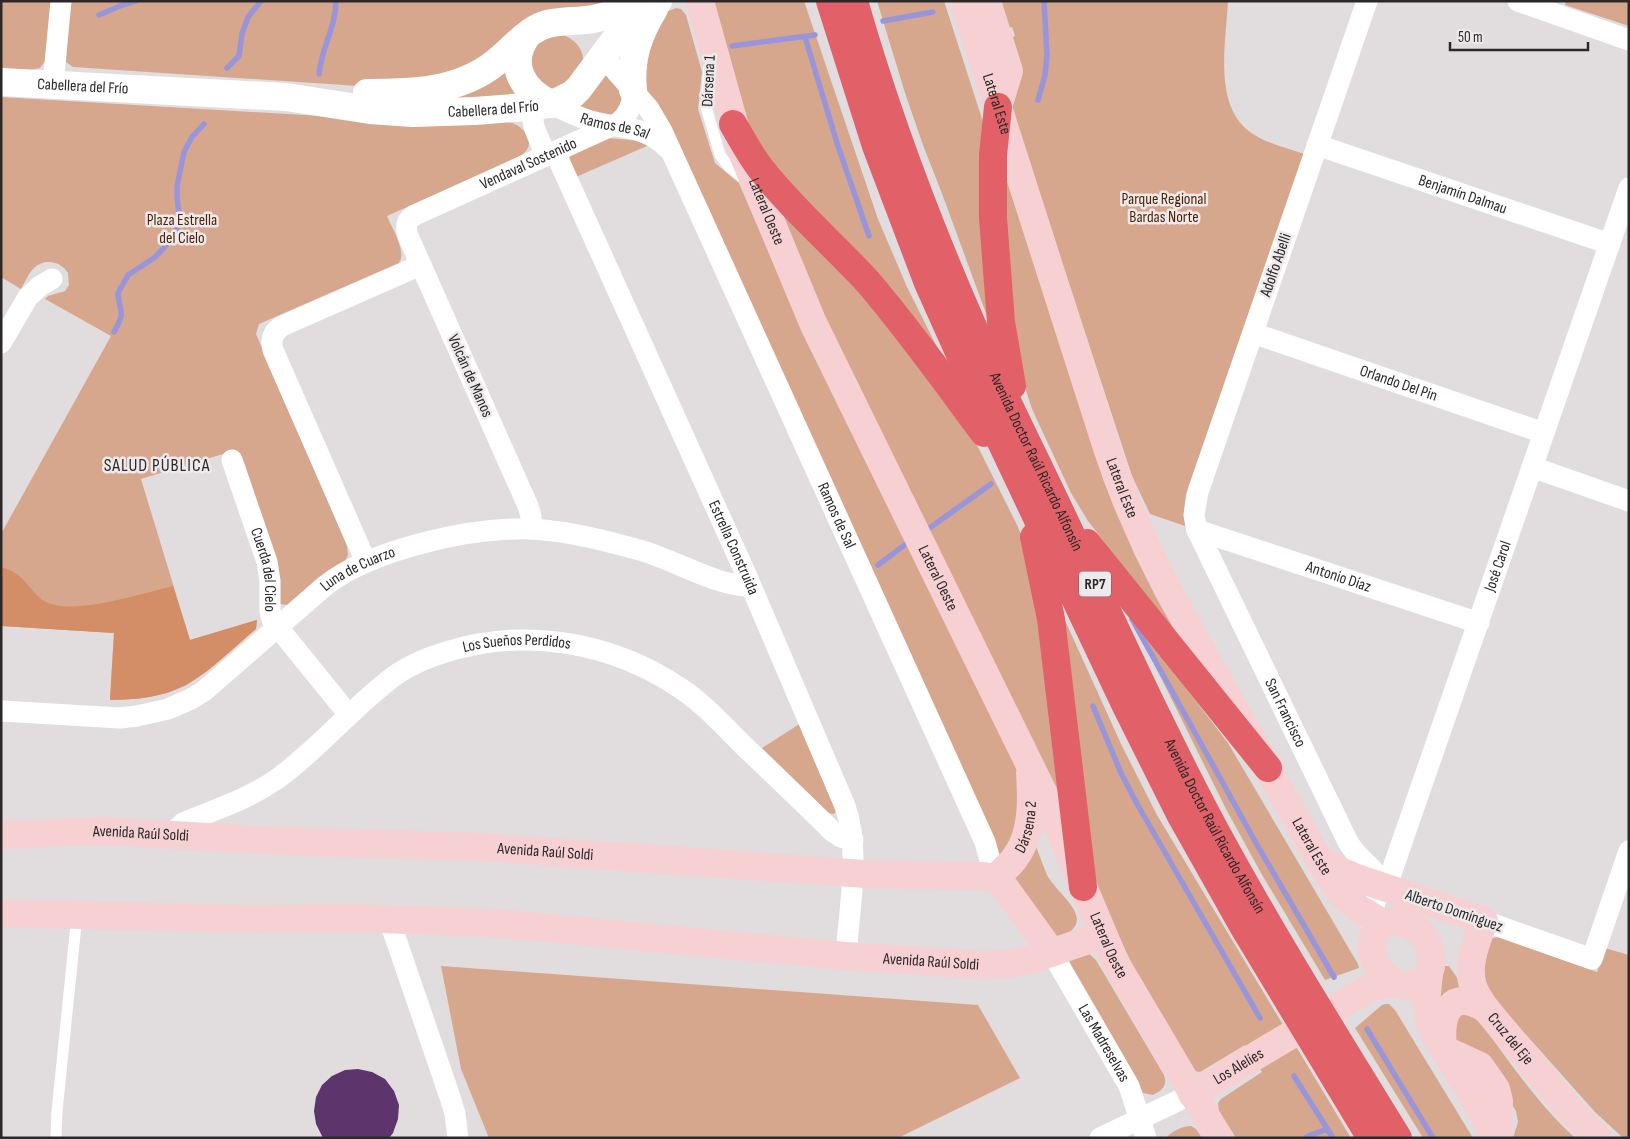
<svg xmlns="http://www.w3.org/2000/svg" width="1630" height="1139" viewBox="0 0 1630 1139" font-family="'Sofia Sans Condensed',sans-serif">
<rect width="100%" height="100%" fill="#e1dddf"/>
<path fill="#d7a78d" d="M1,1H51L46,60L40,68L30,70L1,68Z
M69,1H621L610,6L545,10L538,13L517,31L459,73L373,87L73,67L66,62Z
M715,1H804L878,219L907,287L943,359L752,139L714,4Z
M877,1H944L985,128L991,327L944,199L923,145L905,93Z
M996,1H1228C1226,42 1213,105 1250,132C1265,143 1287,148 1304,154L1186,494L1184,509L1185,526L1150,514L1132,476L1012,109L1019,76L1008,39L1015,36L1012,27L1005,29Z
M1566,1H1629V26L1565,5Z
M676,8L681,9L686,15L702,72L698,109L715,163L739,183L807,342L1020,774L1021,808L1047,875C1059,897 1101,921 1058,938L1009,877L645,87L640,70L666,12Z
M561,34C578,40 586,52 583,71L554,90L531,77C529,41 527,46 561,34Z
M505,67L521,96L398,100Z
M604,75H606L619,88L623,100L614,117L574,107Z
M1,97L404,121H506C525,125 540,144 519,157L387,216C392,228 407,252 399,263L259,324L256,334L347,546L348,555L345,561L288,605L280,604L272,551L236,450L141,479L190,640L257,620L256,629C234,647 211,671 186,685C163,697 136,700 110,700L114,633L1,626V534L111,336L45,299L48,296L65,291L69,285L68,273C61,261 44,258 34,268C28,274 25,282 21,289L1,277Z
M607,138L645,141L647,146L576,177L569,159L571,154Z
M1003,168L1104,482L1136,555L1191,654L1088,521L1071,493L1032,409L1021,375L1015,350Z
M779,208L857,281L970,431L1018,527L1030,558L1064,805L816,298Z
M1058,605L1122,746L1157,815L1351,1138H1236L1219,1111L1218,1103L1221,1099L1262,1072L1245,1045L1200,1072L1194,1071L1135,971L1093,880Z
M1130,615L1228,743L1358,964L1359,968L1325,980L1261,873L1226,809Z
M801,723L836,811L834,814L828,813L762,748Z
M1498,937L1597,972L1605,948L1629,955V1138H1623L1621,1136L1595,1112L1502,1008L1495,1000L1479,972L1489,939Z
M1088,953L1096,960L1164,1075C1168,1086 1162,1090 1153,1095L1143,1093L1070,965L1069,960Z
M441,966L978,1005L1020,1078L898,1138H489L461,1069Z
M1446,966H1449L1464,988L1437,1000L1443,967Z
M1385,1004H1389L1395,1010L1473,1138H1423L1355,1028L1382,1005Z
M1459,1008L1472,1011C1504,1054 1534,1100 1574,1137L1572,1138H1513L1518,1122L1516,1111L1482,1057L1453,1039Z
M1191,1126L1196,1129L1202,1138H1166C1172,1131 1182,1126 1191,1126Z"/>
<path fill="#d48e67" d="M1,567C6,569 11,570 15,573C27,580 33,595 46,602C73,616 144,593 173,586L190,640L257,620L256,629C234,647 211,671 186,685C163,697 136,700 110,700L114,633L1,626Z"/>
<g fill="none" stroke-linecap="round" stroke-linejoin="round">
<path stroke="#9995da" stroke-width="5.5" d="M99,15L120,6L136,1
M883,21L933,12
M805,37L837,143L869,236
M732,46L815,35
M227,68L239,56L242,34L248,17L261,1
M319,74C321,49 336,27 336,1
M1038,100L1045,75L1047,55L1044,1
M114,332C127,310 119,313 118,293L128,275L154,258L163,249L176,232L179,214L177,197V186L184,152L192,137L204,124
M928,529L991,484
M878,565L906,544
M1132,619L1256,843L1334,977
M1093,706L1121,773L1136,802L1260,1018
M1367,1029L1433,1138
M1294,1076L1333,1138
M1306,1137L1327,1129"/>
</g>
<path fill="#5d346b" d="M358,1069L372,1072L385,1079L394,1091L399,1105L398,1119L393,1133L389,1138H323L316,1124L314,1111L316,1097L322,1085L332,1076L345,1070Z"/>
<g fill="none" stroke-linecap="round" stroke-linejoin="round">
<path stroke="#fff" stroke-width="11" d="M709,65L706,107L720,155L729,167L747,181
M56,1138L57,1111L77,915"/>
<g stroke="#fff" stroke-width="21">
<path id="s1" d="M1367,1L1198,492L1194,515L1197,530L1348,842C1358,860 1377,869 1386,888"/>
<path d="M1518,1L1629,40"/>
<path id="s2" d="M603,56L649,109L662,131L985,842L995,878"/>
<path d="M53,84L61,1"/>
<path d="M529,93L534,127L546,156"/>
<path id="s3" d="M551,104C564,110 577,117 591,121C619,129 646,125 667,148"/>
<path id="s4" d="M1317,145L1610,244"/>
<path id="s5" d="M555,152L745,572L845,806C861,851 849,909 846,956"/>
<path id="s6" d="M1253,333L1544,433"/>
<path d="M1,343L28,297L40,286L52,279"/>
<path id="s7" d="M232,460L267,562L270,581V611L272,620L349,715"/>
<path d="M1532,467L1629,501"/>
<path id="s8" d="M531,529V516L528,506L408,236C405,226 406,220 415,215L618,123C629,115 633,104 633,90"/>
<path id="s9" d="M1197,530L1479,623"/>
<path d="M366,562L273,350C270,339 273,332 282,326L421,265"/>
<path id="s10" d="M1,711L120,718L137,716L168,709L191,699L204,691L326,585C373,549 472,527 531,529C569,531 607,541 643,551C676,561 717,586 750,586"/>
<path id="s11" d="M175,835L178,828L183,823C216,809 247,800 277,779C320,748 354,705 397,674C412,664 429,657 446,652C525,627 612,642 680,688C703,703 723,725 743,745C773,774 803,802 832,831L841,837L853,840"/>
<path d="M389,919L451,1100L455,1114L458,1138"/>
<path d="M1484,921L1592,959L1629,851"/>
<path id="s12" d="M1372,929L1375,900L1386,888L1629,188"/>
<path id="s13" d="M1052,953L1129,1086L1146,1138"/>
<path d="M1100,1138L1192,1094"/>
</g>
<g stroke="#fff" stroke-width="28">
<path d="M526,37C507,65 523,91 551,104"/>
<path id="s14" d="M1,82L286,97L370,110L413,113L475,111L537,106L557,102L573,94L579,88L620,33L638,15L658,1"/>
<path d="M633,90C630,59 638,35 654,9"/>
<path d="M367,93C413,93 458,92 495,63C511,51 525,32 544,25C559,20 577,22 593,19C611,16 627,9 644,3"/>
</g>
<g stroke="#f6d0d2" stroke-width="28">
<path id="s15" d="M700,1L742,152L813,323L1045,796L1115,962L1219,1138"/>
<path id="s16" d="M964,1L1108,451L1126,500L1147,548L1168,590L1318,858L1341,894L1358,908L1383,923"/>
<path d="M985,1L989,8L1009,71L998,107"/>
<path id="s17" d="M1,835L104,831L279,841L481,847L865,874L983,876L995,878L1003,885L1052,953"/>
<path id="s18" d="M1319,859L1336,869L1357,878L1484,921C1477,941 1466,964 1473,986C1475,994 1481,1002 1486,1009L1569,1109L1598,1138"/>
<path id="s19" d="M995,878C1001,872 1009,866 1014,859C1033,835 1032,801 1030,773"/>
<path id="s20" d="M1,913L246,919L350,918L493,923L846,956L982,965L1009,964L1027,961L1103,935"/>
<path d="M1401,921C1407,924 1413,926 1418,930C1433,944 1440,976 1415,984C1376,997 1348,918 1401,921Z"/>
<path d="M1429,973L1426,1003L1430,1024L1436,1036L1475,1100L1495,1138"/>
<path d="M1443,1047C1439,1014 1450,987 1486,1009"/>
<path d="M1443,1049L1480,1066L1496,1089L1499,1101L1498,1138"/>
<path id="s21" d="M1192,1094L1371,987L1394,983"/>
</g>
<g stroke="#e26169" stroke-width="28">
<path d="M830,1L876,146L928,283L967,370L1126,706L1181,816L1243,926L1371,1138"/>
<path id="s22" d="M854,1C886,113 927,222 974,329C1000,389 1030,448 1058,507C1110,616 1159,726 1216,832C1273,937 1336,1037 1398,1138"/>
<path d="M998,107L993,155V218L1001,322L1012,386"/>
<path d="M733,124C742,139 750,155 761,169C793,210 833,244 868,282C909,330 946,382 984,433"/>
<path d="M1034,537L1051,619L1083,887"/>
<path d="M1087,543L1268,768"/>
</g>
</g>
<g text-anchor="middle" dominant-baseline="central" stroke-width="5" stroke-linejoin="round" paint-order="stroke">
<rect fill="#eeeaec" stroke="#656264" stroke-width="1" x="1079" y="571.5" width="32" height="25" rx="4"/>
<g font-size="15" font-weight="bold" fill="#2a2829">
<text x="1095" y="584">RP7</text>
</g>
<g font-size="16" fill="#2a2829" stroke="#eeeaec">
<text transform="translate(709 81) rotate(-87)">Dársena 1</text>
<text stroke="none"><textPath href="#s14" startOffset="82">Cabellera del Frío</textPath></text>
<text stroke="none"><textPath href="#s16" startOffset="108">Lateral Este</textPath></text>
<text stroke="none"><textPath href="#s14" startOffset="494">Cabellera del Frío</textPath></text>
<text stroke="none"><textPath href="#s3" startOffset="68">Ramos de Sal</textPath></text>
<text stroke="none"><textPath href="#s8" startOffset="468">Vendaval Sostenido</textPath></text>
<text stroke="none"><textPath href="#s4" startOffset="154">Benjamín Dalmau</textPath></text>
<text stroke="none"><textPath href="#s15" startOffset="221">Lateral Oeste</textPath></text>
<text transform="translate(1276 265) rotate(-71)">Adolfo Abelli</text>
<text transform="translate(470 376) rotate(66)">Volcán de Manos</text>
<text stroke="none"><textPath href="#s6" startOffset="154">Orlando Del Pin</textPath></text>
<text stroke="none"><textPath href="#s22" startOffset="496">Avenida Doctor Raúl Ricardo Alfonsín</textPath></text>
<text stroke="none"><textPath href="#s16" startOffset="512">Lateral Este</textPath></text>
<text stroke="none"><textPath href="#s2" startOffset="518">Ramos de Sal</textPath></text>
<text stroke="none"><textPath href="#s5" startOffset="434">Estrella Construida</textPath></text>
<text stroke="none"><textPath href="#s12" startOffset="386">José Carol</textPath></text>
<text stroke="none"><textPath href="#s7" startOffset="115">Cuerda del Cielo</textPath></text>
<text stroke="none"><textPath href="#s10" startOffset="406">Luna de Cuarzo</textPath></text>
<text stroke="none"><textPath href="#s9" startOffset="149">Antonio Díaz</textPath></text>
<text stroke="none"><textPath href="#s15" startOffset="626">Lateral Oeste</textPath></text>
<text stroke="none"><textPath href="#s11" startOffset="404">Los Sueños Perdidos</textPath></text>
<text stroke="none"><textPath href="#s1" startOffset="761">San Francisco</textPath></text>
<text stroke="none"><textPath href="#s19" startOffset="62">Dársena 2</textPath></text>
<text stroke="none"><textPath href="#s22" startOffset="902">Avenida Doctor Raúl Ricardo Alfonsín</textPath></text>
<text stroke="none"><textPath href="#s17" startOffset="140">Avenida Raúl Soldi</textPath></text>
<text stroke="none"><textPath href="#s16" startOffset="918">Lateral Este</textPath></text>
<text stroke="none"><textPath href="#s17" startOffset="545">Avenida Raúl Soldi</textPath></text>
<text transform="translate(1454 911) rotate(19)">Alberto Domínguez</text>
<text stroke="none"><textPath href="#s15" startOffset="1031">Lateral Oeste</textPath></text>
<text stroke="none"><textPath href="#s20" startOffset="932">Avenida Raúl Soldi</textPath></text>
<text stroke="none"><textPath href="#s18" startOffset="309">Cruz del Eje</textPath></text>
<text stroke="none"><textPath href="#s13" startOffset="104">Las Madreselvas</textPath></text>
<text stroke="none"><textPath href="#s21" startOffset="54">Los Alelíes</textPath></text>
</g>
<g font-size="16" fill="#4b1f01" stroke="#eeeaec">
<text x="1164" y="199">Parque Regional<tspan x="1164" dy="18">Bardas Norte</tspan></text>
<text x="182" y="220">Plaza Estrella<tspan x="182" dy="18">del Cielo</tspan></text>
</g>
<g font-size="18" letter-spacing="1" fill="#2a2829" stroke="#eeeaec">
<text x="157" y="465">SALUD PÚBLICA</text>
</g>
</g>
<rect width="1630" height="1139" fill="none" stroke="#2a2829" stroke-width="5"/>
<path d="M1450 42v8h138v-8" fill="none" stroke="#2a2829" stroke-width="2.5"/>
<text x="1458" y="42" font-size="15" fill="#2a2829" stroke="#eeeaec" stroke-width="4" paint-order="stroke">50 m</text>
</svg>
